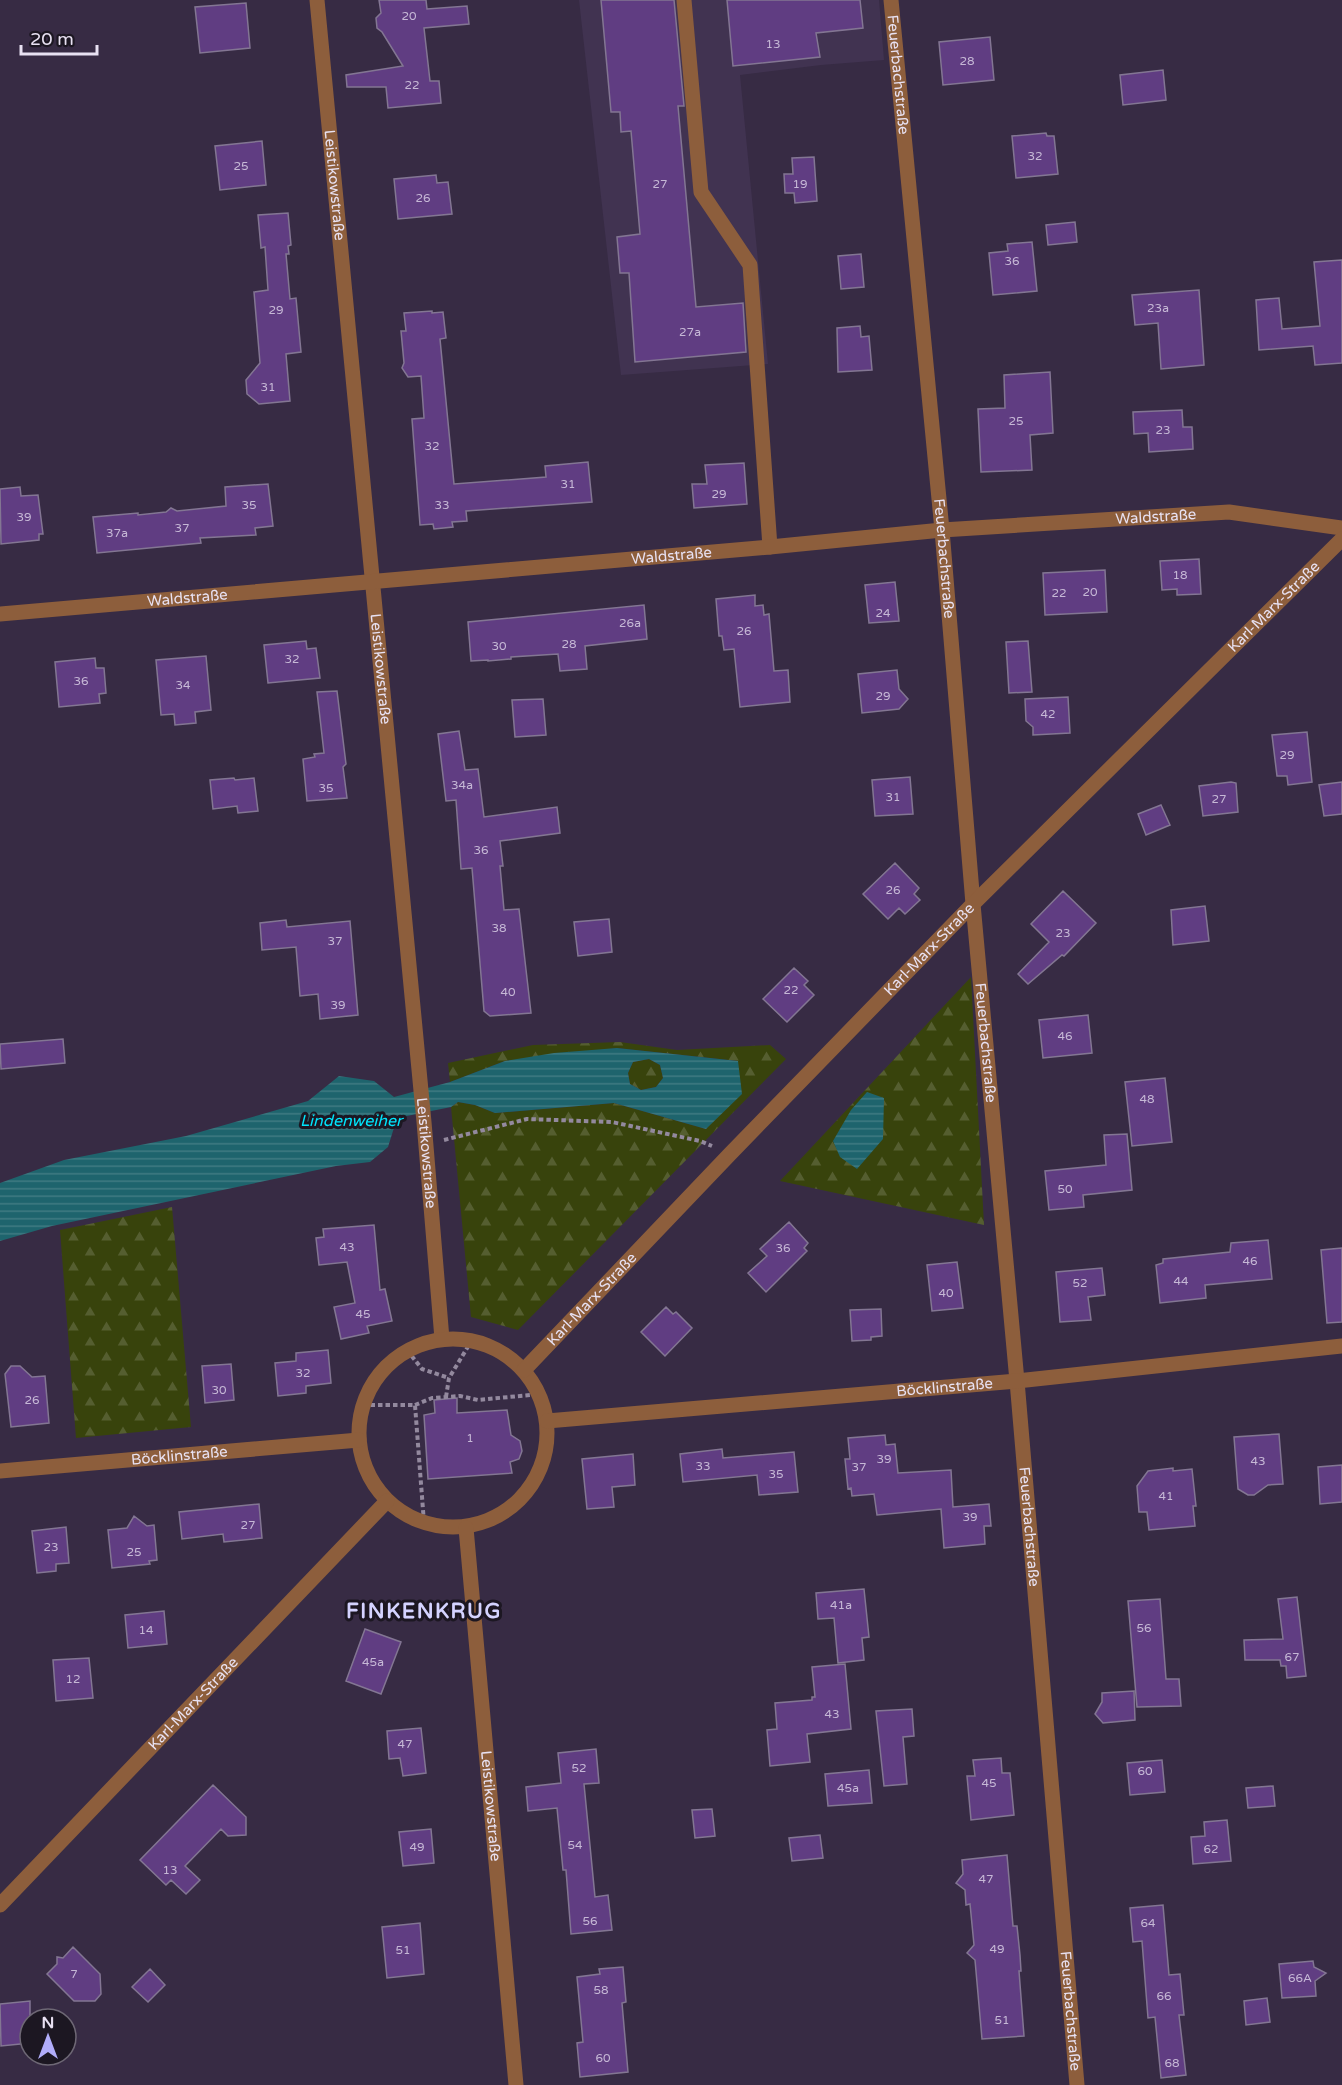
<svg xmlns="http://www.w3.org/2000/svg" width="1342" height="2085" viewBox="0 0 1342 2085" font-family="'Varela Round',sans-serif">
<defs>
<pattern id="forest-firs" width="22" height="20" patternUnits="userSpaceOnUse" patternTransform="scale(1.5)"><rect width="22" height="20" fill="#38430c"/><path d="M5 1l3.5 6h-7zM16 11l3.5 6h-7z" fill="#555e30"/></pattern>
<pattern id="water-rules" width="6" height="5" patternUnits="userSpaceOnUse" patternTransform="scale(1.5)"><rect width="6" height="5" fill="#1e646d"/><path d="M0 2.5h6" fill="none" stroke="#3f7a82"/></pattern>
</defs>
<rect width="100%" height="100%" fill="#372b44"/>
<path fill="#413351" d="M579,0H879L884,60L821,65L740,75L768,364L621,375Z"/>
<path fill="url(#forest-firs)" d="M971,977L984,1225L780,1181Z
M620,1042L677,1050L770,1045L786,1059L518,1330L471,1317L451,1107L458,1102L475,1105L495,1113L614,1103L706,1129L738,1061L617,1048L505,1061L450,1082L448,1063L533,1045Z
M649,1059L660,1065L663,1078L656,1087L641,1090L630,1084L628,1073L633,1062Z
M172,1207L191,1427L76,1438L60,1230Z"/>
<path fill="url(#water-rules)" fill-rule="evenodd" d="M617,1048L738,1061L742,1094L706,1129L614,1103L495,1113L475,1105L458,1102L451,1107L397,1118L388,1147L370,1162L336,1166L52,1226L0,1241V1183L64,1160L186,1136L308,1101L339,1076L374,1081L394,1097L450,1082L505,1061L554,1053ZM649,1059L660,1065L663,1078L656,1087L641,1090L630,1084L628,1073L633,1062Z
M867,1092L884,1098L883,1139L857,1169L840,1157L833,1141L851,1110Z"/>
<path fill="#603d82" stroke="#837693" stroke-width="1.5" d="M379,0H426L427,9L467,6L469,24L424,28L430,81H439L441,103L388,108L386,87H347L346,75L403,66L382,32L377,28L376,18L381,13Z
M601,0H674L684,106H678L696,307L743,303L746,352L635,362L629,273H620L617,237L640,234L631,131L621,132L620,112H611Z
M727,0H860L863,28L816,33L820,57L733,66Z
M246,3L250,48L200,53L195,7Z
M990,37L994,80L943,85L939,42Z
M1163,70L1166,100L1123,105L1120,75Z
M1046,133L1047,136H1054L1058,174L1016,178L1012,136Z
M262,141L266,185L220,190L215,146Z
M814,157L817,201L795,203L794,193H785L784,174H793L792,158Z
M436,175L437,183L448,182L452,214L398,219L394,179Z
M288,213L291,245L288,246L289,254H286L290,299L296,298L301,352L286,354L290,401L259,404L247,394L246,380L260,363L254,292L268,290L265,247L261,248L258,215Z
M1075,222L1077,242L1048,245L1046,225Z
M1032,242L1037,291L993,295L989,253L1008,251L1007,244Z
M861,254L864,287L841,289L838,256Z
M1342,260V363L1315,365L1313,346L1259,350L1256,300L1279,298L1282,329L1320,326L1314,262Z
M1199,290L1204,365L1161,369L1158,323L1135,325L1132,295Z
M432,311V313L443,312L446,338L440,339L454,484L546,477L545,466L588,462L592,502L466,511L467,521L452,522L453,527L434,529L433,524L420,525L412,419L424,418L421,376L408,377L402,368L404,363L401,331H406L404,313Z
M860,326L861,337L869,336L872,370L838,372L837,328Z
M1050,372L1053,433L1030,435L1032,470L981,472L978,409L1005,408L1004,375Z
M1182,410L1183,427H1192L1193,449L1149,452L1148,433L1134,434L1133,412Z
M744,463L747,504L694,508L692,484H707L705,465Z
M268,484L273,526L255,528L256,535L200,538L201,543L97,553L93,517L138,513V515L166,512L171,508L177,511L226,506L225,487Z
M20,487L21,496L38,495L43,534H39V540L1,544L0,489Z
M1199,559L1201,594L1177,595V589L1162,590L1160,561Z
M1105,570L1107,612L1045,615L1043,573Z
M895,582L899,621L869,623L865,585Z
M755,595V606L763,605L764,615L769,614L774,671L788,670L790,702L740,707L734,649L724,650L722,636H719L716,599Z
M644,605L647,639L585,646L587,669L560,671L558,654L511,657V659L488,661V660L471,661L468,622Z
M306,641L307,649L316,648L320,678L268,683L264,645Z
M1028,641L1032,692L1009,693L1006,642Z
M206,656L211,710L195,712L196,723L175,725L174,714L161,715L156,660Z
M95,658L96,668H104L106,693L99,694L100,703L59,707L55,662Z
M897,670L899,689L908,699L899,709L862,713L858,674Z
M337,691L346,764L343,767L347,798L307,801L303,759L315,757L314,754L324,753L317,692Z
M1068,697L1070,733L1033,735V727L1026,721L1025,699Z
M543,699L546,735L515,737L512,700Z
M459,731L465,770L478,769L484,817L557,807L560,833L500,841L503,866H500L504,910L519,909L531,1013L490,1016L484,1011L472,868L461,869L456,800L446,801L438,734Z
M1307,732L1312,782L1288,785L1287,776H1277L1272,735Z
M910,777L913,814L875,816L872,780Z
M234,778L235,780L254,778L258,811L238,813L237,806L213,809L210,780Z
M1231,782L1236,783L1238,812L1203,816L1199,786Z
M1342,782V814L1324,816L1319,785Z
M1161,805L1170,825L1146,835L1138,814Z
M895,863L919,888L914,894L920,900L905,914L899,908L888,919L863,894Z
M1063,891L1096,923L1064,956L1062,955L1028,984L1018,974L1049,942L1031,924Z
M1205,906L1209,941L1173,945L1171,910Z
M609,919L612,952L578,956L574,922Z
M286,920L287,927L350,921L358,1015L320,1019L318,994L300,996L296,947L262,950L260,923Z
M794,968L808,981L804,985L814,995L787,1022L763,999Z
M1088,1015L1092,1053L1043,1058L1039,1020Z
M63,1039L65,1063L1,1069L0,1044Z
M1165,1078L1172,1142L1132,1146L1125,1082Z
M1127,1134L1132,1190L1083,1195L1084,1207L1049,1210L1045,1171L1106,1165L1104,1135Z
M789,1222L808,1243L804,1248L807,1251L766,1292L748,1273L767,1256L760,1249Z
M374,1225L380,1290L385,1289L392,1321L367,1326L369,1333L341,1339L334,1307L355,1303L347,1262L319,1265L316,1238L324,1237L323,1229Z
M1268,1240L1272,1279L1205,1285L1206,1298L1160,1303L1156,1265L1163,1263V1259L1230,1252L1231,1243Z
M1342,1248V1322L1327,1323L1321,1250Z
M957,1262L963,1308L932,1311L927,1265Z
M1102,1268L1105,1295L1088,1297L1091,1320L1060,1322L1056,1272Z
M666,1307L673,1314L676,1312L692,1328L665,1356L641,1332Z
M881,1309L882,1336L871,1337V1340L852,1341L850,1310Z
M328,1350L331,1383L306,1386V1393L278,1396L275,1363L296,1361V1353Z
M231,1364L234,1400L205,1403L202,1366Z
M11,1366H20L32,1377L45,1376L49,1423L11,1427L5,1374Z
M457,1398V1413L507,1410L511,1435L520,1441L522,1451L519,1459L510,1462L512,1473L428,1479L424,1415L435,1413L434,1400Z
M1279,1434L1283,1484L1268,1485L1254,1495H1248L1238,1489L1234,1437Z
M885,1435L886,1445L895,1444L898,1473L951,1470L953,1507L989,1504L991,1526H984L985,1544L944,1548L941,1509L877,1515L874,1494L852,1496L851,1488L848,1489L845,1459H850L848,1438Z
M722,1449L723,1458L794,1452L798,1492L759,1495L757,1475L683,1482L680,1454Z
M633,1454L635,1485L612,1487L614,1507L587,1509L582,1459Z
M1342,1465V1502L1320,1504L1318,1467Z
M1173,1468V1471L1192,1469L1196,1506H1193L1195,1526L1149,1530L1147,1512H1139L1137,1486L1148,1471Z
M259,1504L262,1538L224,1542L223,1534L182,1539L179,1512Z
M134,1516L147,1526L154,1525L157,1560L149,1561L150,1564L112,1568L108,1530L127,1528Z
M66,1527L69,1563L56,1564V1571L37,1573L32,1531Z
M864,1589L869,1637L862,1638L864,1660L838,1663L834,1618L818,1619L816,1593Z
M1297,1597L1306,1676L1287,1678L1286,1666H1281L1280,1660H1245L1244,1640L1283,1639L1278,1599Z
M1160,1599L1166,1679H1179L1181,1706L1137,1707L1128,1601Z
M164,1611L167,1644L128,1648L125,1615Z
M365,1629L401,1642L381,1694L346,1681Z
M89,1658L93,1698L56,1701L53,1660Z
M845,1664L851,1729L807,1734L810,1762L770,1766L767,1730L777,1729L775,1703L812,1700V1697H815L812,1667Z
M1134,1691L1135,1720L1103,1723L1095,1714L1102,1702V1693Z
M912,1709L914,1736L903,1737L907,1784L884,1786L876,1711Z
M421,1728L426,1773L403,1776L400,1758L389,1759L387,1731Z
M596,1749L599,1783L584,1784L595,1897L608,1895L612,1930L571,1934L566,1870H563L557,1808L528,1811L526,1787L561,1783L558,1753Z
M1001,1758L1002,1773H1010L1014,1815L971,1820L967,1776H975L973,1760Z
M1162,1760L1165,1792L1130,1795L1127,1763Z
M869,1770L872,1803L828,1806L825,1774Z
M213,1785L246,1817V1835L228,1836L221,1829L185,1866L200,1880L186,1894L171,1880L166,1885L140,1860Z
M1273,1786L1275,1806L1248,1808L1246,1788Z
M712,1809L715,1836L695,1838L692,1810Z
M1227,1820L1231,1861L1193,1864L1191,1837L1205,1836L1204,1822Z
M431,1829L434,1863L403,1866L399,1832Z
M820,1835L823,1858L792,1861L789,1838Z
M1007,1855L1013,1926H1017L1020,1955L1021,1971H1019L1024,2036L982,2039L975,1960L967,1953L974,1945L970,1904L966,1905L965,1890L956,1883L963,1874L962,1860Z
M1163,1905L1169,1975L1180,1974L1184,2015H1179L1186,2075L1161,2078L1155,2017L1148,2018L1142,1941L1133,1942L1130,1908Z
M420,1923L424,1974L387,1978L382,1927Z
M73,1947L100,1974L101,1994L95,2001H74L47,1974L57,1964V1957L63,1958Z
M1313,1961L1314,1967L1326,1973L1315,1981L1316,1996L1282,1998L1279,1964Z
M623,1967L626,2002L622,2003L628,2072L580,2077L577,2043L583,2042L577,1977L600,1974L599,1969Z
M150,1969L165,1985L148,2002L132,1987Z
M1267,1998L1270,2022L1246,2025L1244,2001Z
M30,2001V2043L1,2046L0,2004Z"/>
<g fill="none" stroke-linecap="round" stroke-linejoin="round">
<path stroke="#93899e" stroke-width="4" stroke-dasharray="4.5 3" stroke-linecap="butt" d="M444,1140L527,1119L612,1122L700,1141L712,1146
M407,1350L422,1369L449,1378
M446,1397L449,1378L472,1340
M363,1405H415L424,1523
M415,1405L432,1398L460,1396L478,1400L540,1394"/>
<g stroke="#8d5e3c" stroke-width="15">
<path id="s1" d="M317,0L424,1122L442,1339"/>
<path d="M684,0L701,192L750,265L770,547"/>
<path id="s2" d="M891,0L942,530L973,904L1017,1381L1077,2085"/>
<path id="s3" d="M0,614L770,547L942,530L1229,512L1342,528"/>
<circle cx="453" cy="1433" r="94"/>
<path id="s4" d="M524,1370L730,1154L973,904L1342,539"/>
<path id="s5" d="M547,1421L1017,1381L1342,1346"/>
<path id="s6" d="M0,1471L359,1440"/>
<path id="s7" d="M466,1528L516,2085"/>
<path id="s8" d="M0,1905L387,1501"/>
</g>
</g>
<g text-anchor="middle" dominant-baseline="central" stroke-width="6" stroke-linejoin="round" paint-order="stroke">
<g font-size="12" fill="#c6b8d6">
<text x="409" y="16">20</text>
<text x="773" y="44">13</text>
<text x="967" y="61">28</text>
<text x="412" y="85">22</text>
<text x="1035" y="156">32</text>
<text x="241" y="166">25</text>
<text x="660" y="184">27</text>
<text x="800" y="184">19</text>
<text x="423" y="198">26</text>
<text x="1012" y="261">36</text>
<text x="1158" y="308">23a</text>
<text x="276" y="310">29</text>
<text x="690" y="332">27a</text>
<text x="268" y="387">31</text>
<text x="1016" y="421">25</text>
<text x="1163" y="430">23</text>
<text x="432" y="446">32</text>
<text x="568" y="484">31</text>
<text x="719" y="494">29</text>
<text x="249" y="505">35</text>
<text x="442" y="505">33</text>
<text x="24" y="517">39</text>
<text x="182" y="528">37</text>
<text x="117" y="533">37a</text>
<text x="1180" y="575">18</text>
<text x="1090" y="592">20</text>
<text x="1059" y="593">22</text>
<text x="883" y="613">24</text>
<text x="630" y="623">26a</text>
<text x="744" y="631">26</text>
<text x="569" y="644">28</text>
<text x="499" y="646">30</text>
<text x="292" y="659">32</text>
<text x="81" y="681">36</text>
<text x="183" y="685">34</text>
<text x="883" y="696">29</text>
<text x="1048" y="714">42</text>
<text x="1287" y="755">29</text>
<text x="462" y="785">34a</text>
<text x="326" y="788">35</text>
<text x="893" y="797">31</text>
<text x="1219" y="799">27</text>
<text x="481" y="850">36</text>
<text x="893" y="890">26</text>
<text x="499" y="928">38</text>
<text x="1063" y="933">23</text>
<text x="335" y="941">37</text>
<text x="791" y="990">22</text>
<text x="508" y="992">40</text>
<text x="338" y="1005">39</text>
<text x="1065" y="1036">46</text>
<text x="1147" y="1099">48</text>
<text x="1065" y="1189">50</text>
<text x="347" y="1247">43</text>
<text x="783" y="1248">36</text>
<text x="1250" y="1261">46</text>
<text x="1181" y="1281">44</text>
<text x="1080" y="1283">52</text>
<text x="946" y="1293">40</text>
<text x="363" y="1314">45</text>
<text x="303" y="1373">32</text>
<text x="219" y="1390">30</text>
<text x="32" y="1400">26</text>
<text x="470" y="1438">1</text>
<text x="884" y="1459">39</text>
<text x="1258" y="1461">43</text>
<text x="703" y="1466">33</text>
<text x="859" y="1467">37</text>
<text x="776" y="1474">35</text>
<text x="1166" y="1496">41</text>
<text x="970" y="1517">39</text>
<text x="248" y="1525">27</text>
<text x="51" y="1547">23</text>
<text x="134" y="1552">25</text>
<text x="841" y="1605">41a</text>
<text x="1144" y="1628">56</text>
<text x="146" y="1630">14</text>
<text x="1292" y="1657">67</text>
<text x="373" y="1662">45a</text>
<text x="73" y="1679">12</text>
<text x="832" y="1714">43</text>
<text x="405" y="1744">47</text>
<text x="579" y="1768">52</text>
<text x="1145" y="1771">60</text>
<text x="989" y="1783">45</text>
<text x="848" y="1788">45a</text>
<text x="575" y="1845">54</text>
<text x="417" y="1847">49</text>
<text x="1211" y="1849">62</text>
<text x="170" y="1870">13</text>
<text x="986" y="1879">47</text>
<text x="590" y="1921">56</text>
<text x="1148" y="1923">64</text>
<text x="997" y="1949">49</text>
<text x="403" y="1950">51</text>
<text x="74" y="1974">7</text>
<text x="1300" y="1978">66A</text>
<text x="601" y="1990">58</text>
<text x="1164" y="1996">66</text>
<text x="1002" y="2020">51</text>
<text x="603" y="2058">60</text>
<text x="1172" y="2063">68</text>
</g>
<g font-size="15" fill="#e8e1f2" stroke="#1c1722">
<text stroke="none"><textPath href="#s2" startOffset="75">Feuerbachstraße</textPath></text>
<text stroke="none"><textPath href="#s1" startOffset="186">Leistikowstraße</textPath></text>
<text stroke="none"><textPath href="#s3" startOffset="1160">Waldstraße</textPath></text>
<text stroke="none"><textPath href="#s3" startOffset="674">Waldstraße</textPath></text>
<text stroke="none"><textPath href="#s2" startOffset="561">Feuerbachstraße</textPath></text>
<text stroke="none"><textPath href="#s3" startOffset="188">Waldstraße</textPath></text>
<text stroke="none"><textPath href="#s4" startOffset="1070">Karl-Marx-Straße</textPath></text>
<text stroke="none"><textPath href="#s1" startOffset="672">Leistikowstraße</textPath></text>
<text stroke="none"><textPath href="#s4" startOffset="584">Karl-Marx-Straße</textPath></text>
<text stroke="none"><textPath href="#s2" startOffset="1047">Feuerbachstraße</textPath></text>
<text stroke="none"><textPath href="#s1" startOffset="1158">Leistikowstraße</textPath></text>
<text stroke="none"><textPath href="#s4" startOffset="98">Karl-Marx-Straße</textPath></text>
<text stroke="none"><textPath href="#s5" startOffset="399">Böcklinstraße</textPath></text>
<text stroke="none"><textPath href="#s6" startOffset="180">Böcklinstraße</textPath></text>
<text stroke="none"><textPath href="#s2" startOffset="1533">Feuerbachstraße</textPath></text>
<text stroke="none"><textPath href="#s8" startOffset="279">Karl-Marx-Straße</textPath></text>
<text stroke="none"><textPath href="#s7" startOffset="279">Leistikowstraße</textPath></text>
<text stroke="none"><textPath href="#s2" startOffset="2019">Feuerbachstraße</textPath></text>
</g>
<g font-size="16" font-style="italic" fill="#00e5fc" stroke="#1c1722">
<text x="351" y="1121">Lindenweiher</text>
</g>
<g font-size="21" font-weight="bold" letter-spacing="1.5" fill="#d4d3ff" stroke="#1c1722">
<text x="424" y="1611">FINKENKRUG</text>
</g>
</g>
<g transform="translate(48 2037)"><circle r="28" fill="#1c1722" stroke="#6e6875" stroke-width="1.5"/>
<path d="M0-4.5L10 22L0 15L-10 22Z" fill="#b1adfa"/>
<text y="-9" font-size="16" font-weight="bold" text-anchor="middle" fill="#e8e1f2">N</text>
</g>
<path d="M21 45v9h76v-9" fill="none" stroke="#e8e1f2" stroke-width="3"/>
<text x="30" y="45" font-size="18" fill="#e8e1f2" stroke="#1c1722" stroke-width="4.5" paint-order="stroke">20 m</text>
</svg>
